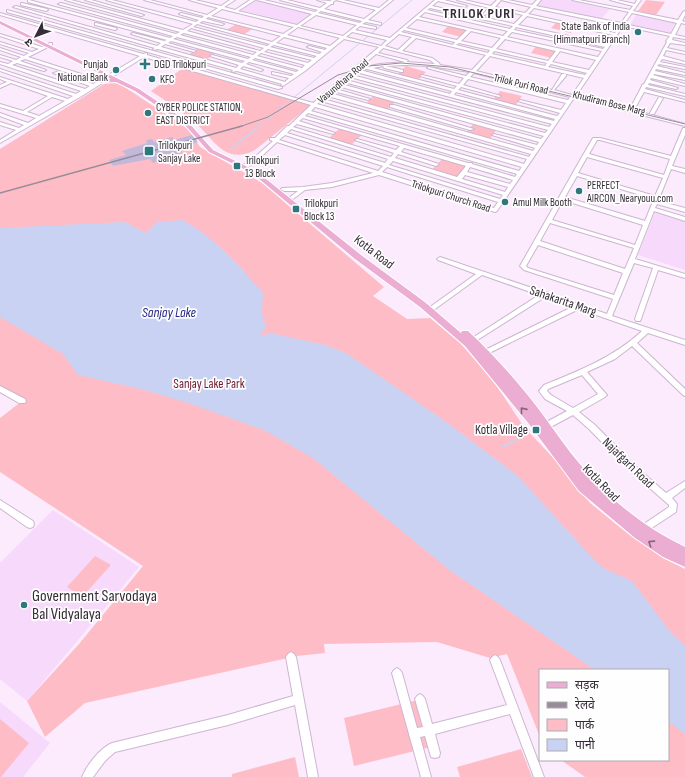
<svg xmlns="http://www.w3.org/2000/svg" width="685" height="777" viewBox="0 0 685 777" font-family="'Sofia Sans Condensed','Noto Sans Devanagari',sans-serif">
<rect width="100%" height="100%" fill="#fbebfd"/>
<path fill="#f7d9fc" d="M254,0H255L312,13L297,24L239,10Z
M540,0H569L610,9L601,19L535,5Z
M637,13L676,21L670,33L630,25Z
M655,212L685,220V270L638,255Z
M53,510L139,567L27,701L0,679V563Z
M0,702L50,743L23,777H0Z"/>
<path fill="#febdc6" d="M646,0L665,2L656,15L638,11Z
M557,22L577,26L571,33L551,28Z
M237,24L254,28L243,35L226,30Z
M449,25L469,30L461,37L442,32Z
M537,45L558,50L552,58L531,53Z
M200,47L217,52L206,60L188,55Z
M406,66L426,72L418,80L397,75Z
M183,68L311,105L255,150C224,166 214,138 194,122C181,111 166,101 151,91Z
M109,81L120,84L188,129L200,147L262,183L384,287L373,296L407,319L430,318L460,343L492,379L524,427L560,465L590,503L627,533L663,558L685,569V777H585L561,760H668V670H540V737L507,654L490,658L437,642L324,644L325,653L297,656L85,703L45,737L27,701L79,644L143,566L0,472V418L22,401L0,389V149Z
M500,91L522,96L515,106L493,100Z
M374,95L396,101L386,111L365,105Z
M474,123L497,129L489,140L466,133Z
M340,128L362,135L351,145L329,138Z
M442,159L466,166L457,178L432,170Z
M95,556L111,565L82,597L67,587Z
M418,700L431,747L354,766L344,718Z
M0,719L29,743L1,777H0Z
M521,749L532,777H460L457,767Z
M295,757L299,777H232V774Z"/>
<path fill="#cad2f3" d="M182,220C215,237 239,266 263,293L262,313L266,328L259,334L264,335L270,333L325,345L346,353L442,419L518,476L597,563L607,570L632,581L671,633L685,646V734L668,721V670H595L448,569L313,458L264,430L191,404L141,389L78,375L63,354L0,317V228L125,222L146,233L157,222Z"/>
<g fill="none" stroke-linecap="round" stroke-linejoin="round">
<path stroke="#cad2f3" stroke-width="1" d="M258,127L412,0"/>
<path stroke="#cad2f3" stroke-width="1.5" d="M231,149L259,126"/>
<path stroke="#cad2f3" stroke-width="2" d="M503,447L524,435"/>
</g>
<path fill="#c2b9da" d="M192,135L198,142L181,148L182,153L153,163L150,159L113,166L109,160L126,155L122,151L147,143L146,140L152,139L154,142L172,137L174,140Z"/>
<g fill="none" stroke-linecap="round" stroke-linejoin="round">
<g stroke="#cdb5d1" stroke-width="2">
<path id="minor" d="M29,0L170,38L173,36L58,4L61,3L176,34L180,32L65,0H71L183,30L193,24L106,0H112L196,22L199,20L179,14L181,13L202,18L204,16L144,0H150L207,15L218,8L189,0H195L221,6L230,0H235L224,7L235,10L250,0H255L238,11L297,25L312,14L257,0H264L315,12L318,10L280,0H287L320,8L327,3L317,0L330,1L332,0H336L333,2V4H331L324,9L364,19L376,10L336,0H343L379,8L389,0H393L368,20L381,23V25L366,22L362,24L376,27V29L360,26L355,30L390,38L435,0H444L467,6L465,7L438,1L432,6L514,24L523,15L493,8L485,15L483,14L489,8L457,0H464L491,6L497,0H501L495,7L525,13L531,7L501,0H508L532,5L537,0H541L536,6L621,23L629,12L572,0H579L630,10L633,6L610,0H617L635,4L637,0H641L633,11L678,20L683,12L685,11V15L682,21L685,22V24L681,23L675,35L685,37V39L673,37L672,40L685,43V45L670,43L667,48L685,52V54L666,50L663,56L685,62V64L662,59L660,62L685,67V69L659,64L657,66L685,73V75L656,69L655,71L685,78V80L654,74L653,75L685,84V86L651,78L650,80L678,88L676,89L649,83L648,85L685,94V96L646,87L645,89L685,100V102L644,92L634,110L685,124V126L574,98L497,211L495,212L379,175L332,187L305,190L293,199L290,197L298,191H284L281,189L282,188L303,187L332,183L373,173L277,142L252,165L242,167V165L248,163L273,141L270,140V138H275L287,126H289L311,105L144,57L80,97L0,143V140L16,130L0,125V122L19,128L24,125L0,116V113L28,123L36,118L0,107V104L23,111L48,96L11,83L0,88V85L7,82L0,79V77L68,99L73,96L0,71V69L76,94L81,91L0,64V62L8,64L13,61L0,57V55L16,60L21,57L0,50V48L24,56L29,53L0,44V42L32,52L39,49L0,36V34L42,47L50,43H52V45L28,57L100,80L140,56L0,15V13L143,54L147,53V55L313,103L379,47L344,39L305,71L283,86L281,85L282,84L237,71L232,72L233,70L158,49L154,50L153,49L155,48L13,7L16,6L157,46L161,43L131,34L133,33L164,41L167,40L28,2V0ZM430,8L513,26L510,29L427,10ZM534,8L620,26L615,33L528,14ZM222,9L294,27L283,34L211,16ZM321,11L362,21L360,23L318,13ZM425,12L508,31L503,36L419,17ZM632,13L677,23L671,34L624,24ZM316,15L357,25L343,36L300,26ZM527,16L613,35L606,44L518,25ZM208,17L281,36L272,42L199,23L203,21L222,25L224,24L206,19ZM417,19L467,30L457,40L406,28ZM197,24L270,44L267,46L193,27ZM623,26L670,36L666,41L667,42L644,84L642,85V86L630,109L576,96ZM298,27L340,38L330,46L287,35ZM516,27L605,47L603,49L514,30ZM191,28L264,48L260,51L187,31ZM404,30L455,42L453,45L401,32ZM471,31L501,38L492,48L461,41ZM352,32L387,40L381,46L346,37ZM512,32L602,51L598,57L507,37ZM184,33L257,52L253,55L180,35ZM399,34L412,37L398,50L385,46ZM177,37L251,57L248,59L173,39ZM284,37L327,48L325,50L309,46L307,47L322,52L319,54L276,43ZM416,38L486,55L472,70L440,65L439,63L432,58L402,51ZM505,39L556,51L548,61L496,49ZM171,41L245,61L242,63L212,55L210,56L239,65L236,68L161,47L165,44L194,52L196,51L168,43ZM459,43L490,50L488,53L456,45ZM274,45L317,56L314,58L270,47ZM383,48L430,60L435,64L406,62L408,61L407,60L378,53ZM268,49L312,60L308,63L264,52ZM494,51L547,63L545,66L492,54ZM560,51L596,60L589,70L552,62ZM261,53L305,65L302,68L257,56ZM376,54L405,62H406L380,64L360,68ZM490,56L584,78L572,95L554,90L566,76V74H562L552,90L476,71ZM255,58L299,70L296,72L252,60ZM25,59L97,82L93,84L57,72L53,73L90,86L85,89L12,65L17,63L44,71L46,70L20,61ZM249,62L294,74L291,76L272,72V74L289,78L285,82L240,69L243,66L261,71L263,70L246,64ZM551,64L587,73L585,75L548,67ZM405,65L430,66L470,72L466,76L429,67L427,68L464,78L459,84L422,75L420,76L457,86L454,89L373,68L383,66L384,68L401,72H403V70L386,66ZM367,69L452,91L450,94L360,70ZM356,71V72L552,124L549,127L352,75ZM474,73L570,97L568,100L470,77ZM350,77L548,130L545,133L346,80ZM468,79L566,103L561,110L520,100L518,101L560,113L557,116L458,90L461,87L499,97L501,96L463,85ZM344,82L544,136L541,139L341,84ZM338,86L539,142L537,145L494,134L492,135L535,148L533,151L330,93L333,91L368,100L370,99L336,89ZM456,92L555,119L554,121L454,95ZM328,96L531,154L529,157L323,99ZM52,97L65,101L39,116L27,112ZM321,101L527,159L524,164L317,104ZM315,107L522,167L519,171L311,111ZM308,113L517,174L515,177L472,164V163H468L305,116ZM303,118L400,146L396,150L357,139L355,140L394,153L391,157L293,127L297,124L333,134L335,133L299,121ZM291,129L388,159L385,163L287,133ZM285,135L383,166L378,171L279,140ZM404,148L466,166L457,177L395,158L398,154L436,166L439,164L401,152ZM393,161L503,195L500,199L389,165ZM387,167L498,202L494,208L382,172ZM470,167L513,180L510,184L467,172ZM465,175L508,187L505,192L462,179Z
M85,0H91L144,15L141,16Z
M22,3L47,9L48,10L46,11L21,5V3Z
M7,10L282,87V88L278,89L7,12Z
M96,23L116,28L117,29L115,30L95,25V23Z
M659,97L663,98L654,114H650V113Z
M390,105H394L474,129L470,130L390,107Z
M683,128H685V135L672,166L685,169V173L671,169L658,201L685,208V212L657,204L655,208L685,217V221L654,211L635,259L685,274V278L658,270L641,319L640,321H636L635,319L653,268L634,263L612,316L685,340V345L648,333L637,343L685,389V396L683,395L632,346L615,359L587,372L607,395L605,397L579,412L595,425L634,465L666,493L685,481V488L672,498L677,504L676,512L644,533L641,532L640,529L641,526L669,507V505L628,469L589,429L573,415L545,430L542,431L539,430L538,428L539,426L567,411L545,399L539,391L544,385C579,371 614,357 642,331L579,309L485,355H483L482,353L483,351L572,307L545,297L468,346L465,344L466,342L539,295L482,275L435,309H431L430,307L476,274L438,260L437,259L440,257L544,292H548L549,294L607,314L613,299L524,270L520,266L583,155L593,138H600L671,156ZM597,140H600L670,159L664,175L589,154ZM587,157L663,178L655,196L578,173ZM577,176L654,199L645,221L565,197ZM563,200L643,225L635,245L552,220ZM550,223L634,248L625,269L540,241ZM538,245L623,273L614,295L528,268L526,266ZM582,375L598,394L573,408L551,395L547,391L548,389Z
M0,386L25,399L26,401L25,403H19L0,392Z
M0,500L33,521L34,524L33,527L30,528L27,527L0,508Z
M291,652L294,654L296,657L318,777H308L295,705L228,725L115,752L105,761L93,777H82C87,765 100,748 112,743L228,715L293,696L286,657L288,654Z
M495,655L498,657L500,660L544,777H534L510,714L435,734L440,753L439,757L435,758L431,757L425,736L420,737L431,777H421L392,673L394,670L397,668L400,670L402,673L417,728L423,727L415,699L417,696L420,694L423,696L425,699L432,724L507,705L490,660L492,657Z"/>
</g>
<g stroke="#fff" stroke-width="2">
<path id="major" d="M0,21L139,89L188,122L213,150L256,171L361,255L426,303L461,333L462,331H468C493,354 516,380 537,407C555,431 572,457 593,479C619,507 650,530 685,547V567L663,557L635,538L579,491L529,424L465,346L420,307L355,259L252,173L209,152L184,124L135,91L116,82L99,83V81L111,79L0,24Z"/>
</g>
<use href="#minor" fill="#fff" fill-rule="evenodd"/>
<use href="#major" fill="#ebadd1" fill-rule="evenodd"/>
<path stroke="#998c9a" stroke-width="1" d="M239,127L268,117L338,75L369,66L401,63L450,67L685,124"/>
<path stroke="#998c9a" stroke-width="1.5" d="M0,193L242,126"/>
</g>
<defs><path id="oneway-chevron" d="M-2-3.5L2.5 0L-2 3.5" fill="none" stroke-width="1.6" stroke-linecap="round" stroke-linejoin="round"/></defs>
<g stroke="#87667c">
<use href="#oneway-chevron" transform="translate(523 410) rotate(-129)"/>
<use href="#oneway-chevron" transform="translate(651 543) rotate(-147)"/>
</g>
<g fill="#2e777e" stroke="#fefefe" stroke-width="1.5">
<circle cx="638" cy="32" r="4"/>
<path d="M143 58h4v4h4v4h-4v4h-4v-4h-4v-4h4z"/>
<circle cx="116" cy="70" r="4"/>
<circle cx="152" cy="79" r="4"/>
<circle cx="148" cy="113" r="4"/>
<rect x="144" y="146" width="10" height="10" rx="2"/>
<rect x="233" y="162" width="8" height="8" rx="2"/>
<circle cx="579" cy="191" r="4"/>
<circle cx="505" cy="202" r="4"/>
<rect x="292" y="205" width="8" height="8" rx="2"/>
<rect x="532" y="426" width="8" height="8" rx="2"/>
<circle cx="24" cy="605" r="4"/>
</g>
<g text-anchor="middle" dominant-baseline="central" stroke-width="3.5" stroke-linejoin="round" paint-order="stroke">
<g font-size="11" fill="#362c37" stroke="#fefefe" text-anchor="start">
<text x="630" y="26" text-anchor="end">State Bank of India<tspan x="630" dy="13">(Himmatpuri Branch)</tspan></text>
<text x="108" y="64" text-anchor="end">Punjab<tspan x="108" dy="13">National Bank</tspan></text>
<text x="154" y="64">DGD Trilokpuri</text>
<text x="160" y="79">KFC</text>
<text x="156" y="107">CYBER POLICE STATION,<tspan x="156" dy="13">EAST DISTRICT</tspan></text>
<text x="158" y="145">Trilokpuri<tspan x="158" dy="13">Sanjay Lake</tspan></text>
<text x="245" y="160">Trilokpuri<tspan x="245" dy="13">13 Block</tspan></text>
<text x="587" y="185">PERFECT<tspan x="587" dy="13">AIRCON_Nearyouu.com</tspan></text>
<text x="513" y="202">Amul Milk Booth</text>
<text x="304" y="203">Trilokpuri<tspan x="304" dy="13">Block 13</tspan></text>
</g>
<g font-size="11" fill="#362c37" stroke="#fefefe">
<text transform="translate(343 81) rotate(-40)">Vasundhara Road</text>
<text transform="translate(521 84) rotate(14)">Trilok Puri Road</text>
<text transform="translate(609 103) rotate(14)">Khudiram Bose Marg</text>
<text transform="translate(451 196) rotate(18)">Trilokpuri Church Road</text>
</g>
<g font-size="13" fill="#362c37" stroke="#fefefe">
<text transform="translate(374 252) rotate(38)">Kotla Road</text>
<text transform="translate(563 301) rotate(19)">Sahakarita Marg</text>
<text transform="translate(628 463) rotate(44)">Najafgarh Road</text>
<text transform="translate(601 483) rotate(46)">Kotla Road</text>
</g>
<g font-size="13" fill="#6d1830" stroke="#fefefe">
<text x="209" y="384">Sanjay Lake Park</text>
</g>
<g font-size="13" fill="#362c37" stroke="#fefefe" text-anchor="end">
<text x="528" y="430">Kotla Village</text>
</g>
<g font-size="14" font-weight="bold" letter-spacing="1" fill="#362c37" stroke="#fefefe">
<text x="479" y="13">TRILOK PURI</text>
</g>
<g font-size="14" font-style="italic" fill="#252681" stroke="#fefefe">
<text x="169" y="312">Sanjay Lake</text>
</g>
<g font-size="16" fill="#362c37" stroke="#fefefe" text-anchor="start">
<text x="32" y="596">Government Sarvodaya<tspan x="32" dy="18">Bal Vidyalaya</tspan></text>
</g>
</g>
<rect x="539" y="669" width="130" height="92" fill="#fefefe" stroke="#aeaaae"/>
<rect x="547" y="682" width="20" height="6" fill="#ebadd1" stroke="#aeaaae"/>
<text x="575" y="689" font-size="12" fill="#362c37">सड़क</text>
<rect x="547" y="702" width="20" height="6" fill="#998c9a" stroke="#aeaaae"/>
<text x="575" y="709" font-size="12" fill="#362c37">रेलवे</text>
<rect x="547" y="719" width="20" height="12" fill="#febdc6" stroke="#aeaaae"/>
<text x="575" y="729" font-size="12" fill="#362c37">पार्क</text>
<rect x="547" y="739" width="20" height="12" fill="#cad2f3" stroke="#aeaaae"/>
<text x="575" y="749" font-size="12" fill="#362c37">पानी</text>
<g transform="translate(36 36) rotate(228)" stroke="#fefefe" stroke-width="3" paint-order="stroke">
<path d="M0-3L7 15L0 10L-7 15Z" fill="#362c37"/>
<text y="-6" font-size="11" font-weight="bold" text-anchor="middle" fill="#362c37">उ</text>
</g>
</svg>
